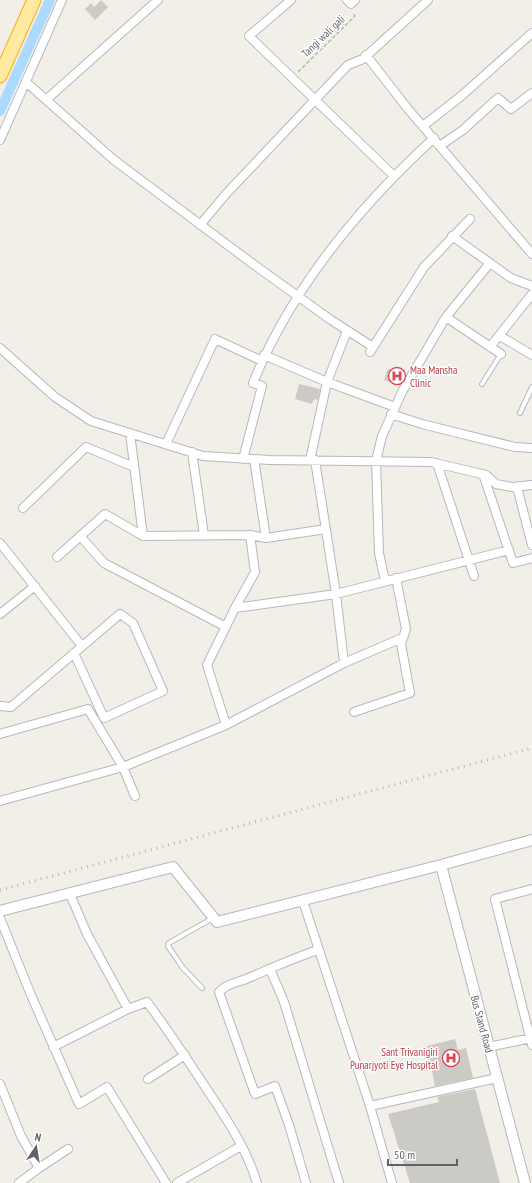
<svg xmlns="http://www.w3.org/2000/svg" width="532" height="1183" viewBox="0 0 532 1183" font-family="'PT Sans Narrow',sans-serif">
<rect width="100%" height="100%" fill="#f1efe8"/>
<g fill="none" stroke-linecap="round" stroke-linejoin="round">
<path stroke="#aadaff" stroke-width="10" d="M0,111L50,0"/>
</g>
<path fill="#cccac5" d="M101,0L108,7L95,20L85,9L91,3L94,7Z
M388,369L406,374L401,382L397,380L396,384L384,380Z
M299,384L320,389L318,400L314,399L312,404L295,399Z
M455,1039L458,1050L466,1048L473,1078L435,1086L427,1046Z
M475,1089L500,1183H410L388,1114L439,1102L437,1097Z"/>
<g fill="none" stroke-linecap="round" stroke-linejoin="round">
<g stroke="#b5b8bc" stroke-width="6">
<path id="service" d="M482,384L501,354
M520,413L532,387
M202,988L183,968L168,946L169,943L213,918"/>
</g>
<g stroke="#b5b8bc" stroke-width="10">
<path id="minor" d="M291,0L249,36L394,176
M347,0L351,4L355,0
M366,55L408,109L532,254
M26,82L114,160L253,264L331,320L373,347
M47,99L158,0
M423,126L460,97L532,33
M0,140L62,0
M441,145L463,130L498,98L511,109L532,93
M200,225L226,194L348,65L363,59L428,0
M452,236L511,278L532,286
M446,317L501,354
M500,336L532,355
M490,347L532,294
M0,348L55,397L91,421L203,456L270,460L431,462L486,475L496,484L512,487L532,485
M370,352L424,267L470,219
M264,355L327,382L395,407
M391,414L422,424L515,447L532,448
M130,433L143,536L250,535L266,538L326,529
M166,444L215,339L262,361
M192,452L204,535
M243,459L262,386L253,383C291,289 360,206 434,138
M254,459L266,538
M310,460L327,382L347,331
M315,460L336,594L344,663
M437,463L474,576
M483,474L513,563L532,558
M517,487L532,545
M23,508L86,447L134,467
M250,535L255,572L235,608L336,594L509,550
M80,536L104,563L226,627
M0,543L82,646
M57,557L105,514L143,536
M385,581L379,553L376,461L382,436L403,390L446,317L490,263
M0,614L35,586
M0,706L11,707L120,614L133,623L163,691L104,718L74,653
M354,712L410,693L401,644L406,629L396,578
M226,725L207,665L235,608
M0,734L88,709L123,767L135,796
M0,801L123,767L226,725L344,663L402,638
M532,889L495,899L532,1045
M70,894L87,934L128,1009
M303,901L370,1106L392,1183
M0,918L31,995L79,1104L107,1087L166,1183
M270,969L284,1002L339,1183
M53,1047L128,1009L147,1002C168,1030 187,1059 206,1088C226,1118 247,1149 257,1183
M488,1047L532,1038
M148,1079L185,1055
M0,1084L21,1136L39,1168
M370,1106L497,1078
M19,1183L39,1168L68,1149
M177,1183L241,1146
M306,1183L289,1125L275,1086L255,1094L219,992C228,983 236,983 246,979C270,969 293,958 318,950"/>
</g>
<g stroke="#b5b8bc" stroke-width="12">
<path id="tertiary" d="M441,865L525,1183
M0,911L173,867L217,922L441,865L532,840"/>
</g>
<g stroke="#f9ab00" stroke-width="15">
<path id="trunk" d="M0,76L34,0"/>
</g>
<path stroke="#9cc7a9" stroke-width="1.5" stroke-dasharray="4 2" stroke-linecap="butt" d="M298,72L355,16L353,13"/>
<use href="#service" stroke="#fff" stroke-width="4"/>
<use href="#minor" stroke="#fff" stroke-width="8"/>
<use href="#tertiary" stroke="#fff" stroke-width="10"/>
<use href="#trunk" stroke="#feeaa1" stroke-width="13"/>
<path stroke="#b6b7b8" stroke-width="3" stroke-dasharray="1 5" stroke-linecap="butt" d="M0,890L532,748"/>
</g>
<defs>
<g id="hospital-ring" transform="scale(0.9)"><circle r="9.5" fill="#fff" stroke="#e0444e" stroke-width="1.5"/><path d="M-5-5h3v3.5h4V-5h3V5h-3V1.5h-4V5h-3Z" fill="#e0444e"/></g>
</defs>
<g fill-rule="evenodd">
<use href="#hospital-ring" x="397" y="376"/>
<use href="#hospital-ring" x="451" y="1058"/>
</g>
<g text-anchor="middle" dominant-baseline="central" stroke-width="3" stroke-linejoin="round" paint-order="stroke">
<g font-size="11" fill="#5f6368" stroke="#fff">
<text transform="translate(323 36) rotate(-44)">Tangi wali gali</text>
<text transform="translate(482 1024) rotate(75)">Bus Stand Road</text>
</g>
<g font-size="11" fill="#be3a42" stroke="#fff" text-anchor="start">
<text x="410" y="370">Maa Mansha<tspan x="410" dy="13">Clinic</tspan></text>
<text x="438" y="1052" text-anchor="end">Sant Trivanigiri<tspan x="438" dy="13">Punarjyoti Eye Hospital</tspan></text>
</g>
</g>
<g transform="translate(36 1147) rotate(12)" stroke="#ffffff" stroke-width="3" paint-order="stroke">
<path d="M0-3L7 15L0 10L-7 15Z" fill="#5f6368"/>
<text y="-6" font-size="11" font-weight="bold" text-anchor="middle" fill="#5f6368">N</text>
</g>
<path d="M388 1159v6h69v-6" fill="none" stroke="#5f6368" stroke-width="2"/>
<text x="394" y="1159" font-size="12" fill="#5f6368" stroke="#ffffff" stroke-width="3" paint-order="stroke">50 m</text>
</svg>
